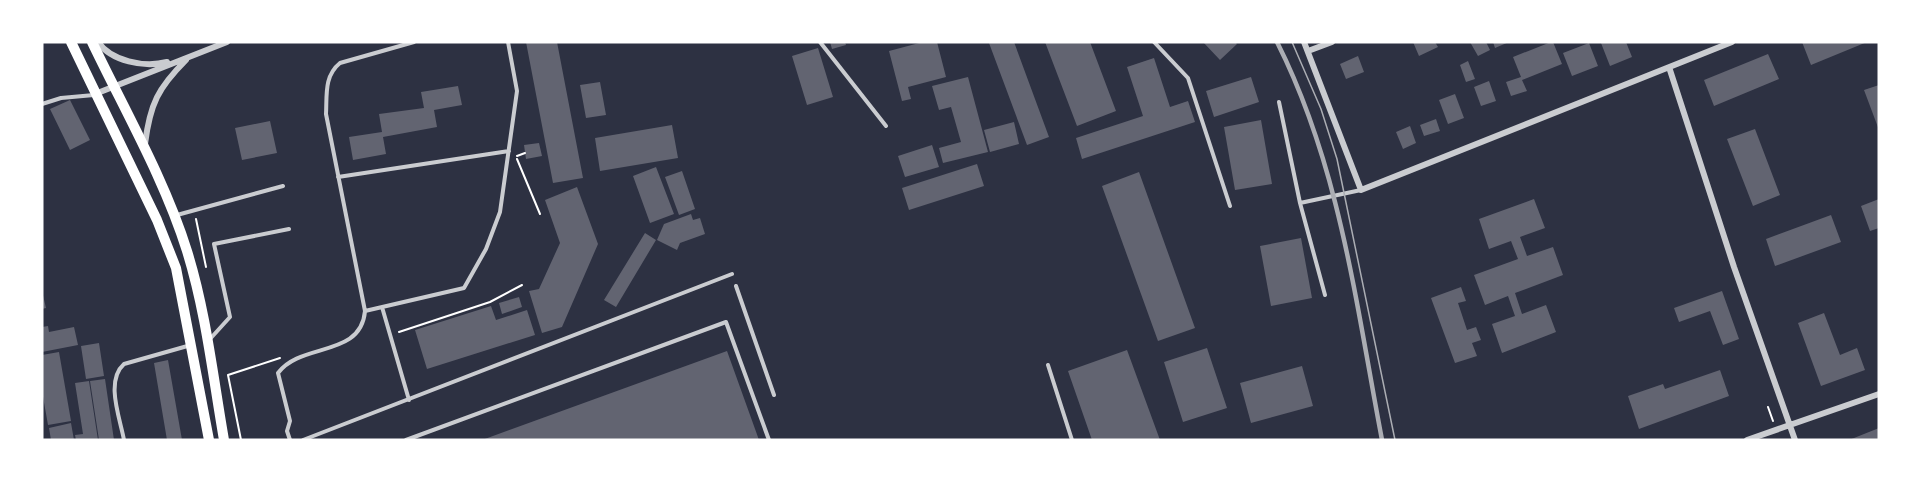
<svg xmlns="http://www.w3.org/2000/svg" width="1921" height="482" viewBox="0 0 1921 482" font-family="'Exo 2',sans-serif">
<rect width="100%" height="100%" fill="#2d3142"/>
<path fill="#626471" d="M526,42H557L583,178L553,183Z
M830,42H845L846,45L832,49Z
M923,42H937L946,77L908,87L911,99L902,101L889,51Z
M1014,42L1049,137L1027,145L989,43Z
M1045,42H1090L1116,111L1077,126Z
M1203,42H1235L1237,44L1220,60Z
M1413,42H1435L1438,47L1419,56Z
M1470,42H1486L1490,50L1478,56Z
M1493,42H1509L1495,48Z
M1551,42H1553L1562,64L1522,80L1527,91L1511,96L1506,82L1521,77L1513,57Z
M1604,42H1626L1632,57L1610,66L1601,43Z
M1802,42H1867L1811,65Z
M1589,43L1598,66L1572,76L1563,53Z
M818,48L833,97L807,105L792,56Z
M1768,54L1779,79L1714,106L1704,80Z
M1358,56L1364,72L1346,79L1340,64Z
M1154,58L1170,107L1188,101L1195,122L1082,159L1076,138L1143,116L1127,67Z
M1468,61L1475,79L1466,82L1460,65Z
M968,77L988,152L943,163L939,148L961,142L951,107L939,110L932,86Z
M1251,77L1259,102L1214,117L1206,91Z
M1489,81L1496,101L1481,106L1474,87Z
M600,82L606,115L586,118L580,85Z
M1879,85V130L1864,90Z
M458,86L462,105L434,110L437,127L383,137L386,154L353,160L349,137L382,132L379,114L424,108L421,92Z
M1455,94L1464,118L1448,124L1439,100Z
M70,100L90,140L70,150L50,109Z
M1436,119L1440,131L1424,136L1420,125Z
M1261,120L1272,184L1235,190L1224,127Z
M270,121L277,153L242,160L235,128Z
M1014,122L1019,144L990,152L984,130Z
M672,125L678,158L600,171L595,138Z
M1410,126L1416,143L1403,149L1396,132Z
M1755,129L1780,195L1753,206L1727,139Z
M539,143L542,156L526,159L524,145Z
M932,145L939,167L905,177L898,156Z
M977,164L984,186L909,210L902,188Z
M656,167L674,214L650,223L633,176Z
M682,171L695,209L679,215L665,177Z
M1139,172L1195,328L1158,341L1102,186Z
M577,187L598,244L562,327L542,333L529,291L539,289L560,243L545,200Z
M1534,199L1545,228L1520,237L1527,256L1553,247L1563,275L1515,293L1522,314L1546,305L1556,332L1502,353L1492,324L1515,316L1508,296L1485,305L1474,275L1518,259L1511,241L1489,249L1479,219Z
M1879,199V228L1870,231L1861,206Z
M691,214L693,220L700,218L705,234L680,243L677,250L657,240L664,224Z
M1831,215L1841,242L1775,266L1766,239Z
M645,233L656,240L616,307L604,300Z
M1301,238L1312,298L1271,306L1260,246Z
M1461,287L1466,301L1458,303L1467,330L1476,327L1481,340L1472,343L1477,356L1455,363L1431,298Z
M42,291L46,308L42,309Z
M1722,291L1739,339L1723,345L1710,311L1679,322L1674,308Z
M519,297L522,307L502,314L499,303Z
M491,306L496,320L527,310L535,335L427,369L415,330Z
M1824,313L1840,355L1857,348L1865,370L1821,386L1798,323Z
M48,326L49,332L74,327L78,345L42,352V327Z
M99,343L104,376L86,379L81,346Z
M1207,348L1227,408L1183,422L1164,362Z
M1127,350L1160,440H1092L1068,371Z
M727,351L759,440H482Z
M59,352L71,421L48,425L42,391V355Z
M168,360L182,440H167L154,363Z
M1302,366L1313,406L1251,423L1240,383Z
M1720,370L1729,396L1639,429L1628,396L1663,384L1665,389Z
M105,379L114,440H99L90,381Z
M89,381L98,440H76L75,435L83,434L75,383Z
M71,423L74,440H51L49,428Z
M1879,428V440H1849Z"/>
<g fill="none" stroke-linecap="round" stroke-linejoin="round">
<path stroke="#fff" stroke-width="2" d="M517,156L525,153
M517,159L540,214
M196,219L206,267
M399,332L490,302L522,285
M1768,407L1773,421
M241,440L228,375L280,358"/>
<path stroke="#caccd0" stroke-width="4" d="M414,42L340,63C324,76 327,95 326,114L365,311L464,288L486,249L500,212L517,91L508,42
M820,42L886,126
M1154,42L1188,78L1230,206
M1279,102L1300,203L1325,295
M42,104L61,98L94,95
M338,177L509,151
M1300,203L1361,190
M177,215L283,186
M736,286L774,395
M382,307L409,400
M210,339L230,317L214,244L289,229
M1048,365L1072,440
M124,440C120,418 105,381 124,364L191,345
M290,440L287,431L290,421L278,373C301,342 361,358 365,311
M303,440L732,274
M406,440L726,322L769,440"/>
<path stroke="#caccd0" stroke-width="6" d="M98,42C111,61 144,68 167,62
M1304,42L1361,190L1732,42
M1308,51L1332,42
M1669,67L1734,267L1795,440
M95,94L227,42
M145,144C150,104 158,88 186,60
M1747,440L1879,394"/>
<path stroke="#fff" stroke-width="10" d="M71,42L157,220L176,268L209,440
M92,42C124,109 165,180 187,251C206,312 213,377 224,440"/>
<path stroke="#abadb3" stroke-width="1.5" d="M1292,42L1321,109L1337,159L1395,440"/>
<path stroke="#abadb3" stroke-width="4.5" d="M1277,42C1340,167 1356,304 1382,440"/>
</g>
<rect width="1921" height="482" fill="none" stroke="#ffffff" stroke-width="87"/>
</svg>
